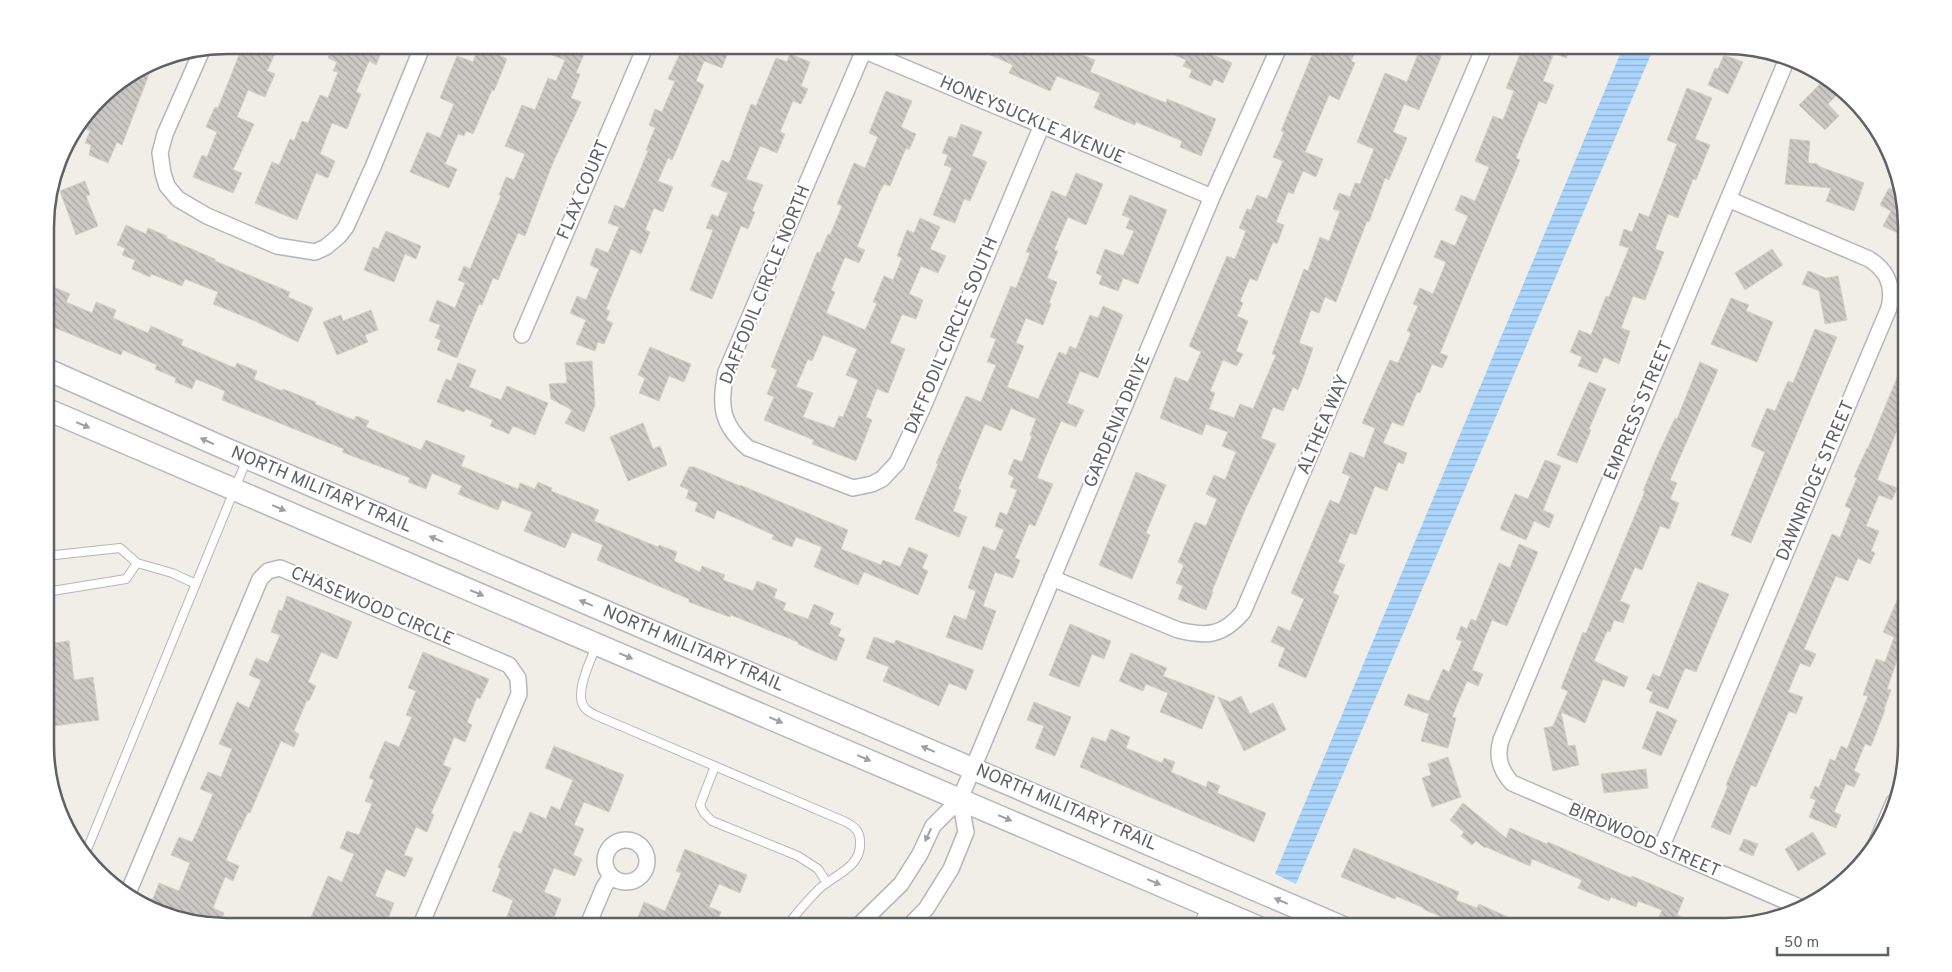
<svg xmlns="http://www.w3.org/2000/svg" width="1952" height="972" viewBox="0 0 1952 972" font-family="Overpass,sans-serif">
<defs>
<pattern id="water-rules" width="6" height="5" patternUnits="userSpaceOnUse" patternTransform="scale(1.25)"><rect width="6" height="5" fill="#abd5fc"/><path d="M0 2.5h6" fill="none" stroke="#8eb0d0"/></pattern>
<pattern id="building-back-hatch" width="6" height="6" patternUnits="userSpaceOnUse" patternTransform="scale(1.25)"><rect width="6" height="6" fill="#ccc8c4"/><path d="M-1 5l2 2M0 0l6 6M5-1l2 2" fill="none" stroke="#a9a6a3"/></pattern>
</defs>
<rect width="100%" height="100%" fill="#f0eee7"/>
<path fill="url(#water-rules)" d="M1624,45H1655L1296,884L1275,874Z"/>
<path fill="url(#building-back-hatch)" stroke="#d4d0c5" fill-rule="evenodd" d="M243,45H279L267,71L275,74L265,97L248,90L237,117L254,124L233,170L242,173L233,193L193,177L202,155L207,157L217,132L206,127L215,107L218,108Z
M333,45H384L376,65L369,61L356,92L361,94L347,129L332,123L320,154L335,161L328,178L316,173L297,220L255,203L272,162L279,165L290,139L294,141L302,121L308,123L320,95L328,98L338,72L333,71L337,62L328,58Z
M479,45H503L499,55L507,59L494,91L492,90L473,134L466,131L464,136L458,134L445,164L457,169L449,188L410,172L427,132L440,138L454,104L440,98L457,56L473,62Z
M556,45H588L576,73L580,74L571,98L581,102L552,165L525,236L518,233L498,280L493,278L482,305L479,304L457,358L437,350L441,340L435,338L440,325L429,321L437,300L455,308L465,283L458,280L464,266L470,269L501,196L499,195L506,177L514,180L525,154L505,146L522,105L535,110L548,78L556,81L565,60L552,55Z
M684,45H731L722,68L704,61L696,81L704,85L672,160L668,158L658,181L673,187L663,212L654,208L645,230L650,232L641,254L631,249L606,309L610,311L606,320L613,323L604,344L598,342L595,351L576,344L586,320L570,313L577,296L586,300L599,269L590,265L596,248L608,253L619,227L608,223L615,205L624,209L648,151L646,150L655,128L649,125L655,109L662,112L675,81L668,79Z
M968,45H1040L1058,52L1060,46L1095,60L1090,72L1166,103L1167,99L1216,119L1201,156L1180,147L1182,141L1136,122L1135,125L1094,108L1100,93L1057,76L1050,91L1009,73L1013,65Z
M1151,45H1213L1210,54L1232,63L1223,83L1214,79L1211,86L1189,77L1192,70L1183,66L1186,60Z
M1316,45H1358L1351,61L1355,63L1339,100L1329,95L1305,152L1323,159L1316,177L1303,171L1293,194L1288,192L1276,222L1284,225L1277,244L1273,242L1257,281L1250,278L1240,301L1243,303L1237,316L1248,321L1236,351L1243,354L1237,366L1223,360L1210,391L1215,393L1209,409L1234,418L1240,404L1253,409L1276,355L1272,354L1304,269L1308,271L1320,237L1329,241L1340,211L1333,209L1339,193L1350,197L1355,183L1360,184L1374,149L1357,142L1385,73L1407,82L1418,54L1396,45H1446L1419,110L1404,104L1393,132L1407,138L1389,180L1385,178L1369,222L1367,221L1336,302L1325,297L1319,313L1311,310L1299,343L1313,348L1304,375L1298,390L1293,387L1283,411L1273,407L1261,438L1276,444L1245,510L1212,591L1213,592L1206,610L1178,599L1183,586L1176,583L1184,565L1178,562L1195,522L1206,526L1217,499L1206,494L1214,475L1225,480L1236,452L1222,446L1228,432L1206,424L1202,435L1160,418L1175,377L1188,382L1201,352L1189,346L1227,256L1235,259L1246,231L1239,228L1247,209L1251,210L1257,195L1267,199L1283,161L1273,157L1284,132L1281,131Z
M1524,45H1572L1566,58L1554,53L1543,81L1554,85L1546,104L1539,101L1516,158L1520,160L1440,353L1448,356L1442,368L1432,364L1420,393L1417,392L1403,426L1392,422L1383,443L1407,453L1403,464L1398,462L1387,491L1375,486L1356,535L1350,533L1338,562L1345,565L1333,593L1339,596L1306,678L1278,666L1285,648L1271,642L1278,626L1290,631L1304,599L1291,593L1330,500L1339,504L1350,476L1342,473L1350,452L1364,458L1375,428L1362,423L1390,360L1398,363L1411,333L1407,331L1418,306L1413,304L1420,288L1433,294L1446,262L1434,257L1441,240L1455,246L1468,216L1455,210L1461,195L1475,201L1489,167L1475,161L1493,116L1503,120L1514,91L1506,88Z
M790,54L810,62L801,86L808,89L801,104L793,101L780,132L785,134L777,153L760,146L746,179L763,185L752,211L755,212L748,229L741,226L712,299L690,290L713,230L706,228L712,214L718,217L728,193L711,186L722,160L729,163L751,104L756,106L776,58L787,62Z
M1724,55L1743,62L1728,94L1708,85L1715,68L1718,69Z
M154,61L122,145L117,142L108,163L89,155L91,145L85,143L90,131L82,127L85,119L107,90Z
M1824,80L1839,93L1828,104L1839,116L1825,130L1799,105Z
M1687,88L1712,98L1695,139L1710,145L1696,180L1693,179L1678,218L1668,214L1655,249L1664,252L1645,300L1633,296L1621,328L1630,331L1619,364L1604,357L1597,373L1578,366L1582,357L1570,352L1579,330L1591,335L1606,296L1609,297L1629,248L1619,245L1624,229L1632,232L1639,213L1649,217L1677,144L1667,140Z
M886,91L912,101L901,127L916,134L909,150L906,148L890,186L884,184L879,193L857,247L865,250L859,263L845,257L831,290L835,292L826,313L865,330L877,303L873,302L884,276L893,280L902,258L897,256L907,230L914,233L920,218L940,227L930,249L946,256L938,273L921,266L909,294L923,300L916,319L902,314L890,343L905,349L888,393L877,389L866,417L872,420L856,461L812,444L814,440L764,420L774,397L767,394L777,370L771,367L817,252L820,253L828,234L830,235L842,206L837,204L854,163L865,168L878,137L869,133ZM823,335L857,349L846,375L858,380L843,417L839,416L834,428L803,417L813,393L796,387L808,359L812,361Z
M961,124L982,132L972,156L987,162L970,201L964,199L955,223L933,215L952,168L944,165L948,155L942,153L949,136L956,138Z
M1790,139L1810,141L1808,163L1818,164V166L1864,183L1854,211L1826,201L1831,188L1785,184Z
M1076,173L1103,184L1086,225L1068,217L1054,250L1058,251L1047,278L1057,282L1049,303L1051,304L1043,325L1026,318L1016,343L1024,346L1007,387L1038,399L1059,352L1066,355L1070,346L1076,349L1090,315L1098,318L1103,306L1123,315L1098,378L1080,371L1067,403L1084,410L1076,427L1061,421L1051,444L1037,478L1053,484L1035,526L1029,524L1015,558L1020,560L1013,578L995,572L983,606L996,611L982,650L946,637L954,615L966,620L976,591L968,588L983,546L995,551L1004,530L995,526L1000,512L1007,515L1017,490L1010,487L1014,477L1008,474L1014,459L1022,462L1032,436L1030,435L1036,419L1011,408L1001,431L985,424L958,489L961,490L953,511L967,517L959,537L915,519L938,464L936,463L966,396L981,402L996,365L987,362L996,339L990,337L1011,286L1016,288L1030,253L1026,252L1052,191L1066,197Z
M85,181L90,195L86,196L98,226L76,235L60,191Z
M1889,188L1902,195L1905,203L1906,228L1902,235L1883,226L1891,211L1880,205Z
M1130,195L1167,210L1138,284L1123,278L1118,291L1099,284L1102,276L1096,273L1105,249L1123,256L1134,231L1126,228L1130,218L1122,215Z
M126,225L146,234L148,228L167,236L166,238L215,259V261L290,292L288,297L313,308L298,342L255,321L213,304L218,292L185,279L182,286L151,274L150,277L132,269L135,260L122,255L125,248L117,245Z
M386,231L421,246L416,259L405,254L394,282L364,270L373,247L378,249Z
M1772,249L1783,265L1745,290L1735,273Z
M1808,271L1826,278L1838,276L1847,320L1825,324L1819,291L1802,284Z
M51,286L70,294L66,302L92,313L96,302L116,310L113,318L148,333L151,326L183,340L181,345L235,368L237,363L257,371L254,379L282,391L283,389L316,402L315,404L354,420L356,416L369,421L366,427L421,450L426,440L465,456L461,466L518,489L520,483L535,489L538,482L552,488L551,491L599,510L594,521L658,547L659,545L677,552L674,561L700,572L702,566L725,575L723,580L753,591L757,581L777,589L774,598L786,603L783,610L808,619L814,604L834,613L829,624L841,629L838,636L845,639L836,661L798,644V642L731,615L730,617L689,602V599L597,560L603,545L572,532L565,548L524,531L532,512L502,500L498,510L458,494L462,486L432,473L426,489L408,482L410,478L342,452L344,449L222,400L225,391L196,379L192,389L175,382L176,378L155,369L157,365L123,350L121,355L46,324V298Z
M1731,298L1749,305L1746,311L1773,322L1757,362L1711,344Z
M371,310L378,330L365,335L368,342L337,355L323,322L341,315L343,321Z
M1815,329L1837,337L1751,543L1731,535L1765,452L1751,446L1767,408L1775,411L1788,381L1793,383Z
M650,347L691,364L684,382L669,376L659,401L639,393L645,378L638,375Z
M1906,356V432L1898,428L1877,480L1897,488L1892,500L1879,495L1866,526L1879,531L1871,551L1875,553L1870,564L1858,558L1848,581L1836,576L1804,649L1816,654L1810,667L1800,663L1788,692L1803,697L1796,714L1789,711L1756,787L1751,785L1730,835L1711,827L1728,786L1726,785L1832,534L1840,538L1851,509L1845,506L1857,478L1854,477L1867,448H1868Z
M592,361L595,405L584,432L565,423L572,410L551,399L549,384L567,383L565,363Z
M1700,362L1718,370L1670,480L1677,483L1670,499L1679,503L1669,529L1660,526L1642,570L1635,567L1620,601L1630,605L1623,623L1614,620L1610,632L1607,631L1594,661L1628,677L1624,687L1603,679L1585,723L1561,712L1568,746L1575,745L1579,765L1553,771L1544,728L1553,726L1568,691L1561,688L1569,668L1583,632L1586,633L1645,491H1643L1655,461L1675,418L1677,419Z
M458,363L476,370L469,387L501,400L507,386L548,403L535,435L513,426L509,434L490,426L493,420L466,409L464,412L437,402L446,379L451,381Z
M1589,382L1606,389L1589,429L1591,430L1577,463L1557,455Z
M643,423L653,449L660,446L667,465L628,481L610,437Z
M1545,460L1561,466L1543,510L1554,515L1549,528L1534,521L1526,540L1500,529L1515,494L1528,499Z
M689,467H694L740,486V485L848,530L841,549L881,565L883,560L900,567L909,547L928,555L922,568L928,571L918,595L864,572L858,585L814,567L822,547L796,537L792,547L772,539L774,535L717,510L714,519L695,511L698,503L686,498L689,490L680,486Z
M1136,472L1166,485L1146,533L1150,535L1132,579L1099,565Z
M1519,544L1538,552L1507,626L1492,620L1472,670L1483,674L1478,686L1467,681L1452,717L1456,718L1448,748L1421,741L1429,714L1404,705L1408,694L1429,701L1443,669L1449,672L1453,662L1462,641L1456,639L1461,626L1467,629L1471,619L1476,621L1499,563L1510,568Z
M1907,578V660L1898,657L1887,689L1891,690L1884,709L1885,710L1871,746L1865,744L1854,771L1860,774L1854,787L1846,784L1834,812L1841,815L1836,828L1809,817L1816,800L1810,798L1815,786L1819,788L1830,759L1835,761L1841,746L1847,749L1868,696L1863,695L1876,659L1885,662L1894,637L1883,632Z
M1698,582L1729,594L1696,672L1685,668L1668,709L1649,702L1653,692L1646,689L1653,674L1660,677Z
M287,596L352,622L337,659L321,652L308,682L316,686L309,701L307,700L294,731L299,734L294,747L281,741L250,813L248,812L240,830H239L226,860L239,866L233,881L225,877L213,908L224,913L219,925L149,909L159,883L179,891L190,863L171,855L179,837L192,842L197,832L213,794L200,789L208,772L221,777L232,749L219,744L237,702L249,708L261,680L249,675L256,658L268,663L280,635L271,632L279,610L282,611Z
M1070,624L1111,641L1104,659L1092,654L1079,687L1049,675Z
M874,637L894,644L896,640L974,670L966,690L949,683L939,706L883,681L889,667L866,658Z
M69,641L74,680L93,677L99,720L46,727V644Z
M423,652L489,679L480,699L477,697L467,722L472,725L465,742L454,737L443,765L451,768L431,813L434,815L427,832L416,827L404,855L413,858L405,877L386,869L375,896L394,903L386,924L383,923L381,927H307L328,876L342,882L354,854L340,848L347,831L359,835L372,804L365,801L374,780L369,778L385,741L399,747L412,717L406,715L416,691L408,688Z
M1131,653L1167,668L1163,676L1215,696L1202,729L1160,712L1168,693L1146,684L1143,691L1119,681Z
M1241,696L1250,714L1273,703L1286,730L1244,751L1218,697L1230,702Z
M1034,702L1071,717L1055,756L1035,748L1044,726L1027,720Z
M1657,711L1677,720L1661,756L1642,748Z
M1111,729L1130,737L1126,748L1162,763L1164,758L1175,762L1171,772L1206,787L1208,781L1220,786L1217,793L1266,813L1254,842L1080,767L1092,737L1106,742Z
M554,746L624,775L609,812L584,802L574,825L584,829L573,855L582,859L575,876L554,868L544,892L561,899L553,920L546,917L543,927H526L506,919L513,900L492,891L501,869L498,867L514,831L521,834L530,812L546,819L551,806L560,810L573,780L545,768Z
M1448,757L1461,797L1432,807L1422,778L1431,775L1428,764Z
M1646,769L1648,788L1604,793L1601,774Z
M1463,803L1506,838L1510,828L1547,844L1548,842L1631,878L1632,876L1684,898L1677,915L1706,927H1655L1662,910L1638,901L1636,907L1611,897L1609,901L1578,888L1582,880L1532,859L1530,866L1486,847L1485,848L1476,841L1472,845L1461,836L1464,832L1450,820Z
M1813,832L1826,854L1798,871L1785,849Z
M1744,839L1758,844L1753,856L1739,850Z
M1354,848L1459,892L1456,900L1477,908L1479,904L1530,927H1450L1440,922L1442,917L1423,909L1424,908L1396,896L1395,899L1341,877Z
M685,849L747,875L740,893L719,884L709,907L721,912L714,927H634L644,902L665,911L681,873L676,871Z"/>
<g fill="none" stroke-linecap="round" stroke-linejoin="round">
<g stroke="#b4b6bb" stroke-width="10">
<path id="service" d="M46,556L120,548L137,563
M46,592L126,579L137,563L172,573L196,584
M596,646C591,660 573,695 585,708C587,711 592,713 595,715L846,822C855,827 860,831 860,842C862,867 834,875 819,889C807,901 796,914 786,927
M715,766L700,805L704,813L712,821L798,856L818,869L827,883
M84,857L247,459
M1197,927L1206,907"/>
</g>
<g stroke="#b4b6bb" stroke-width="18">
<path id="minor" d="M851,45L1212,197
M202,50L165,134L160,153L163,173L167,186L178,199L207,216L277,246L315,252L326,247L339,236L346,227L373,167L423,45
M864,50L726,372C719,406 721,424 748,448L853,488L872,484L882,479L897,463L923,407L1042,125
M1787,59L1501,740C1496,757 1500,770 1512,783L1797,906
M522,335L646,45
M1052,578L1178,630C1207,637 1223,636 1243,612L1485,45
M605 861a21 21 0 1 1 42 0a21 21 0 1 1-42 0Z
M1876,844L1894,802
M1661,848L1889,308C1894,286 1888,271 1869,259L1728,199
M128,893L260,579L268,571L280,568L509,665L518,678L519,694L420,927
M587,927L604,887L611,876
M857,927L901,884L920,854L933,826L960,799L1212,197L1280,45
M908,927L926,909L951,869L966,832L960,799"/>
</g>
<g stroke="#b5b8bd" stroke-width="24">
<path id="secondary" d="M46,369L224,448L1342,927
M46,409L1258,927"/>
</g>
<use href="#service" stroke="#fff" stroke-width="8"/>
<use href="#minor" stroke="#fff" stroke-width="15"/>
<use href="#secondary" stroke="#fff" stroke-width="21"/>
</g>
<defs><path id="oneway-solid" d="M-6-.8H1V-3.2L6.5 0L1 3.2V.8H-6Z" transform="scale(1.25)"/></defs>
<g fill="#9ea0a3">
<use href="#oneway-solid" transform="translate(83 425) rotate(23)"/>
<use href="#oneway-solid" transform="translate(207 441) rotate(-156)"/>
<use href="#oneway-solid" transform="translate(279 508) rotate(23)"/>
<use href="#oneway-solid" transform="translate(436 539) rotate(-157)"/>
<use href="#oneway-solid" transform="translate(477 593) rotate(23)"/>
<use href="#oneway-solid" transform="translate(586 603) rotate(-157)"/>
<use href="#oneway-solid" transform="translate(626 656) rotate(23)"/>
<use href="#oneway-solid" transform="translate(776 720) rotate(23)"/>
<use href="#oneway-solid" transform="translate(928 749) rotate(-157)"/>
<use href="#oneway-solid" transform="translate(864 758) rotate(23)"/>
<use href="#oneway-solid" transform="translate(1005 818) rotate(23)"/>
<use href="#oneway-solid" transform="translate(928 835) rotate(115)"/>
<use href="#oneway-solid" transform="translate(1154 882) rotate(23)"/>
<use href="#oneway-solid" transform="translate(1281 901) rotate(-157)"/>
</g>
<g text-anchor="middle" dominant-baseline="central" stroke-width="4.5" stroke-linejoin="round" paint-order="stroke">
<g font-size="18" fill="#5e6166" stroke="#fff">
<text transform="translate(1032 121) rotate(23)">HONEYSUCKLE AVENUE</text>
<text transform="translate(584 190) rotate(-67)">FLAX COURT</text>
<text transform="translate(766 285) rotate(-68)">DAFFODIL CIRCLE NORTH</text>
<text transform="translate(952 336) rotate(-67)">DAFFODIL CIRCLE SOUTH</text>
<text transform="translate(1639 411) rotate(-67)">EMPRESS STREET</text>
<text transform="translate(1118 421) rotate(-67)">GARDENIA DRIVE</text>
<text transform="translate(1324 425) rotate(-67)">ALTHEA WAY</text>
<text transform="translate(1816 481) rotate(-67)">DAWNRIDGE STREET</text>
<text transform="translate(321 490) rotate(23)">NORTH MILITARY TRAIL</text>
<text transform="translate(372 607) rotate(23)">CHASEWOOD CIRCLE</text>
<text transform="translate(693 649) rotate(23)">NORTH MILITARY TRAIL</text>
<text transform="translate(1066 808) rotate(23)">NORTH MILITARY TRAIL</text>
<text transform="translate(1644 841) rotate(23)">BIRDWOOD STREET</text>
</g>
</g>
<path d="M0 0H1952V972H0ZM227 54H1725A173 173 0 0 1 1898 227V745A173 173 0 0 1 1725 918H227A173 173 0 0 1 54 745V227A173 173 0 0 1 227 54Z" fill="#fff" fill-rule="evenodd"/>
<path fill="none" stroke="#5e6166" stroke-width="2.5" d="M227 54H1725A173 173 0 0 1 1898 227V745A173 173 0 0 1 1725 918H227A173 173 0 0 1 54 745V227A173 173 0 0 1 227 54Z"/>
<path d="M1777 947v8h111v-8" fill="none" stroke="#5e6166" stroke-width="2.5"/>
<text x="1784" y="947" font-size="15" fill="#5e6166" stroke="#ffffff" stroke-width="4" paint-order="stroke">50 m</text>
</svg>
